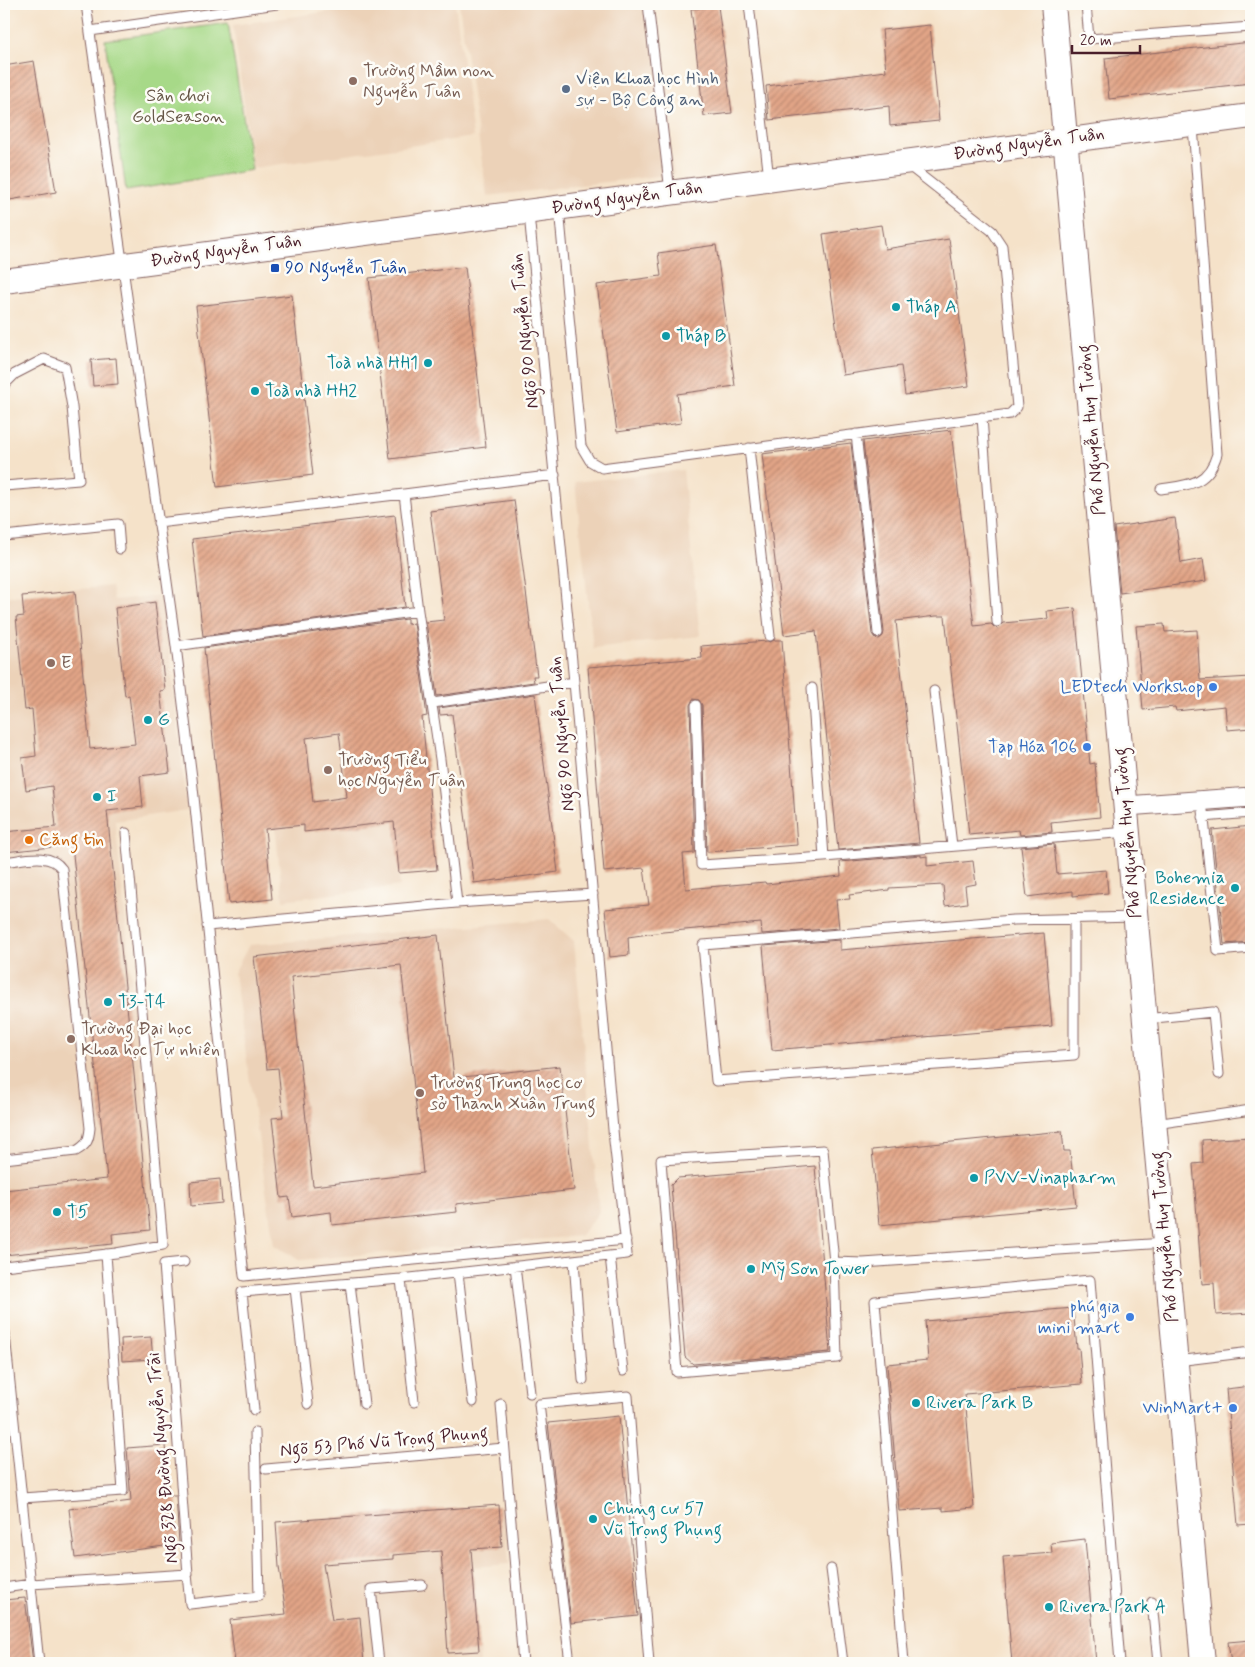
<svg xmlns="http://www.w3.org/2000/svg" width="1255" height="1667" viewBox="0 0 1255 1667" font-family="Mynerve,sans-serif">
<defs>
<pattern id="building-hatch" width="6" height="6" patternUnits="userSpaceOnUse" patternTransform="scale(1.25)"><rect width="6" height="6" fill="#e2a587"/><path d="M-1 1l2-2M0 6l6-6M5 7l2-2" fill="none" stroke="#b9866f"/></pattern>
</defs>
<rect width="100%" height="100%" fill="#fdfcf7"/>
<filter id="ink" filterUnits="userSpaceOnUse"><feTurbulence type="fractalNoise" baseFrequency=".02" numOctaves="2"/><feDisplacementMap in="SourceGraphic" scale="10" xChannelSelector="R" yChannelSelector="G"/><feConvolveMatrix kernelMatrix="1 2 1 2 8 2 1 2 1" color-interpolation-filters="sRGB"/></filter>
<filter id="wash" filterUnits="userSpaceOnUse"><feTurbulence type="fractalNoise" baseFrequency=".0096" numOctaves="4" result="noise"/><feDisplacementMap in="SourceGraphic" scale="20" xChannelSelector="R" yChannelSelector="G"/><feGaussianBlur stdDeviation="1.12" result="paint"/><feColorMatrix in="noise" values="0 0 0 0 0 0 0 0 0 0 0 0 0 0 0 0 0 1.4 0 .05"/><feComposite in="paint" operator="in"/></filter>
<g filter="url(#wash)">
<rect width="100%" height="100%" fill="#f5e2c9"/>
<path fill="#ecd2b8" d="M382,4H455L473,137L253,168L233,25Z
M459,4H649L674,174L487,196Z
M683,470L700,636L593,648L575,482Z
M111,586L114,600L163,595L187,810L115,821L159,1245L4,1262V597Z
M378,683L400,886L283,900L263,711Z
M549,919L574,941L599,1212L580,1236L299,1260L274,1245L234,973L249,945Z
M505,1505L509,1564L473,1567L480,1663H290L287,1624L279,1567L276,1522Z"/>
<path fill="#a7d988" stroke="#787c5a" d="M228,23L252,170L126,191L105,40Z"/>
<g id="blocks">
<path fill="url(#building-hatch)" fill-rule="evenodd" d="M718,6L732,113L704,116L691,9Z
M930,25L939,121L890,126L889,106L769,120L766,86L886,71L882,30Z
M1251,42V83L1109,99L1105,58Z
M34,61L56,192L4,201V66Z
M881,225L885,249L949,239L969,386L905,395L901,366L843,375L823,234Z
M716,245L735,386L677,394L681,423L617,432L597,285L661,276L658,253Z
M465,267L486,447L390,459L369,278Z
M292,295L313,475L217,487L196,306Z
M116,358L118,384L93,386L91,360Z
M951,430L974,626L991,624L994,627L998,628L1003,623L1048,619L1047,611L1075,608L1090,764L1095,763L1100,817L1051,822L1052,832L1020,835L1019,830L969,835L945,616H936L896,621L919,843L838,850L816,631L784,635L762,454L851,443L872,634L875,638L879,639L883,636L884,632L863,441Z
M514,500L537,676H533L534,682L437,696L426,622L444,620L430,511Z
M395,515L405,607L203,636L192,539Z
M1175,518L1181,563L1203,559L1206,581L1120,593L1114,527Z
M75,591L90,749L135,744L129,695L125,696L115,608L155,602L165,690L160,691L170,772L140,776L143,807L107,811L150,1230L112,1234L113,1244L4,1255V1190L107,1179L72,845L4,852V832L56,827L52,786L26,790L22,758L36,756L32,709L25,710L16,617L24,616L22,596Z
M407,619V624L414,623L427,716L422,717L437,870L399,873L394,822L304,832V825L265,829L272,899L229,904L204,648ZM339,733L347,797L313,802L306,738Z
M1164,624L1165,632L1197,630L1200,680L1251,677V728L1227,730L1225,706L1176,711L1175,707L1143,710L1136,626Z
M774,640H782L797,845L707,852L702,705L699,700L693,699L690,705L694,853L683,854L686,889L765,882L766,884L841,876L840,862L921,855V857L927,856V866L973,861L976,884L965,886L967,903L945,906L943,885L889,888V890L849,895L850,899L836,900L839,928L762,934L761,923L663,932L628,937L629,955L610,957L605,909L649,905L644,868L604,872L588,667L702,658L701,646L767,641L770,642Z
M535,694L558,872L474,883L452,714L440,715L439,708Z
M1251,826V942L1224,944L1212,830Z
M1054,844L1057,874L1106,870L1108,893L1073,896V891L1027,897L1021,847Z
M1044,933L1052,1026L772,1050L763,946L840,940V950Z
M438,935L454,1078L560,1066L574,1190L456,1204L457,1212L332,1225L331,1212L292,1217L289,1197L281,1198L272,1118L283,1117L278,1068L267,1069L254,957ZM401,965L423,1173L313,1186L291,977Z
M1062,1131L1064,1151H1070L1076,1206L879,1225L872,1150Z
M1251,1137V1313L1216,1315L1214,1283L1202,1284L1193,1164L1203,1163L1202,1140Z
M815,1166L830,1352L693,1364L685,1357L671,1185L678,1178Z
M220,1179L222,1203L191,1206L190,1182Z
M1073,1308L1077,1348H1079L1082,1384L965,1394L974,1508L943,1511V1508L899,1511L887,1364L928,1360L925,1321Z
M151,1337L153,1359L122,1361L121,1339Z
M1251,1386V1524L1238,1525L1226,1389Z
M619,1416L638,1616L571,1623L548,1423Z
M165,1445L169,1495H176L179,1544L75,1558L69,1509L131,1501L127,1448Z
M499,1505L502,1547L471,1549L479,1651L448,1653L441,1551L393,1555V1559L323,1564L332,1620L360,1617L364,1663H235L230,1620L286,1614L279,1567L276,1522Z
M1085,1539L1096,1663H1012L1003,1557L1052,1553L1051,1543Z
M25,1598L33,1663H4V1600Z
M1251,1640V1663H1231L1228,1642Z"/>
</g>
</g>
<g filter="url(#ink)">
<use href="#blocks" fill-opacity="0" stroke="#866362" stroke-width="1"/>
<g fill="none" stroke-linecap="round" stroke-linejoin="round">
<g stroke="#866362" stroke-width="11">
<path id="service" d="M86,4L176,646L192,778L244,1276L626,1240
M648,4L670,192
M749,4L769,179
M1086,4L1089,39L1251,27
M90,31L277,4
M559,208L581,446L590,461L602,468L1010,414L1017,407L1002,246L992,231L909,166
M4,385L15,374L44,359L65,367L72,407L79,480L4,486
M982,417L997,622
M856,434L878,633
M749,448L770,636
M1161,489C1188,485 1208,485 1217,454L1193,126
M158,523L404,494L555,475
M4,536L118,524L120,549
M418,611L440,759L457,903
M176,646L418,611L404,494
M812,688L824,857
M934,691L952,846
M433,703L574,682
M696,705L701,865L824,857L1128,832
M1202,801L1218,951L1251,948
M1203,817L1251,813
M4,862C23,860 50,851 62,869L90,1128C89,1140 87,1145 76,1151L4,1159
M1074,920V1055L716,1081L703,945L1013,920L1135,917
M207,926L457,903L593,894
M1145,1019L1213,1012L1219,1074
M1155,1124L1251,1110
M823,1150L834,1262L837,1358L677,1372L661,1160Z
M610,1256L623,1371
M574,1261L583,1380
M834,1262L863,1263L1165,1243
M4,1266L116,1253L163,1245L126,833
M515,1266L530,1393
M458,1273L473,1402
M401,1279L414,1402
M350,1283L364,1404
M295,1288L308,1404
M4,1325L39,1663
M1177,1361L1251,1352
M501,1404L523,1663
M254,1410L242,1292L401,1279L627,1254L614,1141L574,682L529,214
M266,1469L504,1448
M22,1498L123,1491L106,1254
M831,1569L843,1663
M187,1574L190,1604L259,1596L255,1432
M4,1588L31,1584L188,1574L164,1264L184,1262
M1152,1602L1158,1663
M379,1663L371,1589L422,1585
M570,1663L539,1404L628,1396L649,1663
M904,1663L875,1301L1090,1280L1120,1663"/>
</g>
<g stroke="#866362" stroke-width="21">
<path id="minor" d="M1126,806L1251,797"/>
</g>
<g stroke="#866362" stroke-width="26">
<path id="tertiary" d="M1053,4L1203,1663
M4,281L1251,116"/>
</g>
<use href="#service" stroke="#fff" stroke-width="9"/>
<use href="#minor" stroke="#fff" stroke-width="19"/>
<use href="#tertiary" stroke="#fff" stroke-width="24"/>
</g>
</g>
<g fill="#8d6e63" stroke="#fdfcf7" stroke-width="2">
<circle cx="353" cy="81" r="5"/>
<circle cx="51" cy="663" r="5"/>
<circle cx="328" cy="770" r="5"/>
<circle cx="71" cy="1039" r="5"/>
<circle cx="420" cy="1093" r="5"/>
</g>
<circle fill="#5c6f8a" stroke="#fdfcf7" stroke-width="2" cx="566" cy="89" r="5"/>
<rect fill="#1a4fb4" stroke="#fdfcf7" stroke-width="2" x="270" y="263" width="10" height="10" rx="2.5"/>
<g fill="#0f9aa8" stroke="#fdfcf7" stroke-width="2">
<circle cx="896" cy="307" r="5"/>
<circle cx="666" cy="336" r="5"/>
<circle cx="428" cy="363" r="5"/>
<circle cx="255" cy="391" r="5"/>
<circle cx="148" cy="720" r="5"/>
<circle cx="97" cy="797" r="5"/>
<circle cx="1235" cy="888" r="5"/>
<circle cx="108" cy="1002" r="5"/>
<circle cx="974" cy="1178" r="5"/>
<circle cx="57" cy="1212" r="5"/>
<circle cx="751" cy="1269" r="5"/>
<circle cx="916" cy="1403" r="5"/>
<circle cx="593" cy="1519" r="5"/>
<circle cx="1049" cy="1607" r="5"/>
</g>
<g fill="#3f7fe0" stroke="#fdfcf7" stroke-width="2">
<circle cx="1213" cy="687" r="5"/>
<circle cx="1087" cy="747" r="5"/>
<circle cx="1130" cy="1317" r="5"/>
<circle cx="1233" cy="1408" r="5"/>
</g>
<circle fill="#e8710a" stroke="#fdfcf7" stroke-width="2" cx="29" cy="840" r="5"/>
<g text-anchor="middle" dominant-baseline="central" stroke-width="5" stroke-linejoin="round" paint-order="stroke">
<g font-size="18" fill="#785e54" stroke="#fdfcf7" text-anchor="start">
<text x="363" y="71">Trường Mầm non<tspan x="363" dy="21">Nguyễn Tuân</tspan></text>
<text x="61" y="663">E</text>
<text x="338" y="760">Trường Tiểu<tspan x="338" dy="21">học Nguyễn Tuân</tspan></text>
<text x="81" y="1029">Trường Đại học<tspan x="81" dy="21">Khoa học Tự nhiên</tspan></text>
<text x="430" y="1083">Trường Trung học cơ<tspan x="430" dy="21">sở Thanh Xuân Trung</tspan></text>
</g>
<g font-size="18" fill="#4e5e75" stroke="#fdfcf7" text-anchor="start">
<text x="576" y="79">Viện Khoa học Hình<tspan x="576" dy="21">sự - Bộ Công an</tspan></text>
</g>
<g font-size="18" fill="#665747" stroke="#fdfcf7">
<text x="178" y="96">Sân chơi<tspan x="178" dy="21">GoldSeason</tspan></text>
</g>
<g font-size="18" fill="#4a1f2b" stroke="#fdfcf7">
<text transform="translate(1029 144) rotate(-8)">Đường Nguyễn Tuân</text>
<text transform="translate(627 198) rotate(-8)">Đường Nguyễn Tuân</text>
<text transform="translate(226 251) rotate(-8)">Đường Nguyễn Tuân</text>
<text transform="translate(525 331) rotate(-96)">Ngõ 90 Nguyễn Tuân</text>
<text transform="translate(1092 430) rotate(-95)">Phố Nguyễn Huy Tưởng</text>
<text transform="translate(562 734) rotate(-95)">Ngõ 90 Nguyễn Tuân</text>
<text transform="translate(1128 833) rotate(-95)">Phố Nguyễn Huy Tưởng</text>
<text transform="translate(1165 1237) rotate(-95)">Phố Nguyễn Huy Tưởng</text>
<text transform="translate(384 1442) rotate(-5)">Ngõ 53 Phố Vũ Trọng Phụng</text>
<text transform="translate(163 1458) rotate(-95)">Ngõ 328 Đường Nguyễn Trãi</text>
</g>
<g font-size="18" fill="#164399" stroke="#fdfcf7" text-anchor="start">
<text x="285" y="268">90 Nguyễn Tuân</text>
</g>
<g font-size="18" fill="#0d838f" stroke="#fdfcf7" text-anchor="start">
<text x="906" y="307">Tháp A</text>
<text x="676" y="336">Tháp B</text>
<text x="418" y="363" text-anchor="end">Toà nhà HH1</text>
<text x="265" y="391">Toà nhà HH2</text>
<text x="158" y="720">G</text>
<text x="107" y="797">I</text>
<text x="1225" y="878" text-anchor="end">Bohemia<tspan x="1225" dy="21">Residence</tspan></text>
<text x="118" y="1002">T3-T4</text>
<text x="984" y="1178">PVV-Vinapharm</text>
<text x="67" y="1212">T5</text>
<text x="761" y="1269">Mỹ Sơn Tower</text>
<text x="926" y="1403">Rivera Park B</text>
<text x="603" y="1509">Chung cư 57<tspan x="603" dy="21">Vũ Trọng Phụng</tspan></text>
<text x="1059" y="1607">Rivera Park A</text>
</g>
<g font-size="18" fill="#366cbe" stroke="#fdfcf7" text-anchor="end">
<text x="1203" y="687">LEDtech Workshop</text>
<text x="1077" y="747">Tạp Hóa 106</text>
<text x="1120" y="1307">phú gia<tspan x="1120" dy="21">mini mart</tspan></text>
<text x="1223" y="1408">WinMart+</text>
</g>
<g font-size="18" fill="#c56008" stroke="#fdfcf7" text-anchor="start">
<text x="39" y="840">Căng tin</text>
</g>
</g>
<rect width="1255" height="1667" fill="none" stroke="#fdfcf7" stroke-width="20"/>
<path d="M1072 45v8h68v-8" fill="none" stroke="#4a1f2b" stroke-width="2.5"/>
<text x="1080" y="45" font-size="15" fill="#4a1f2b" stroke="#fdfcf7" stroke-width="4" paint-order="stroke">20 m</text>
</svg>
